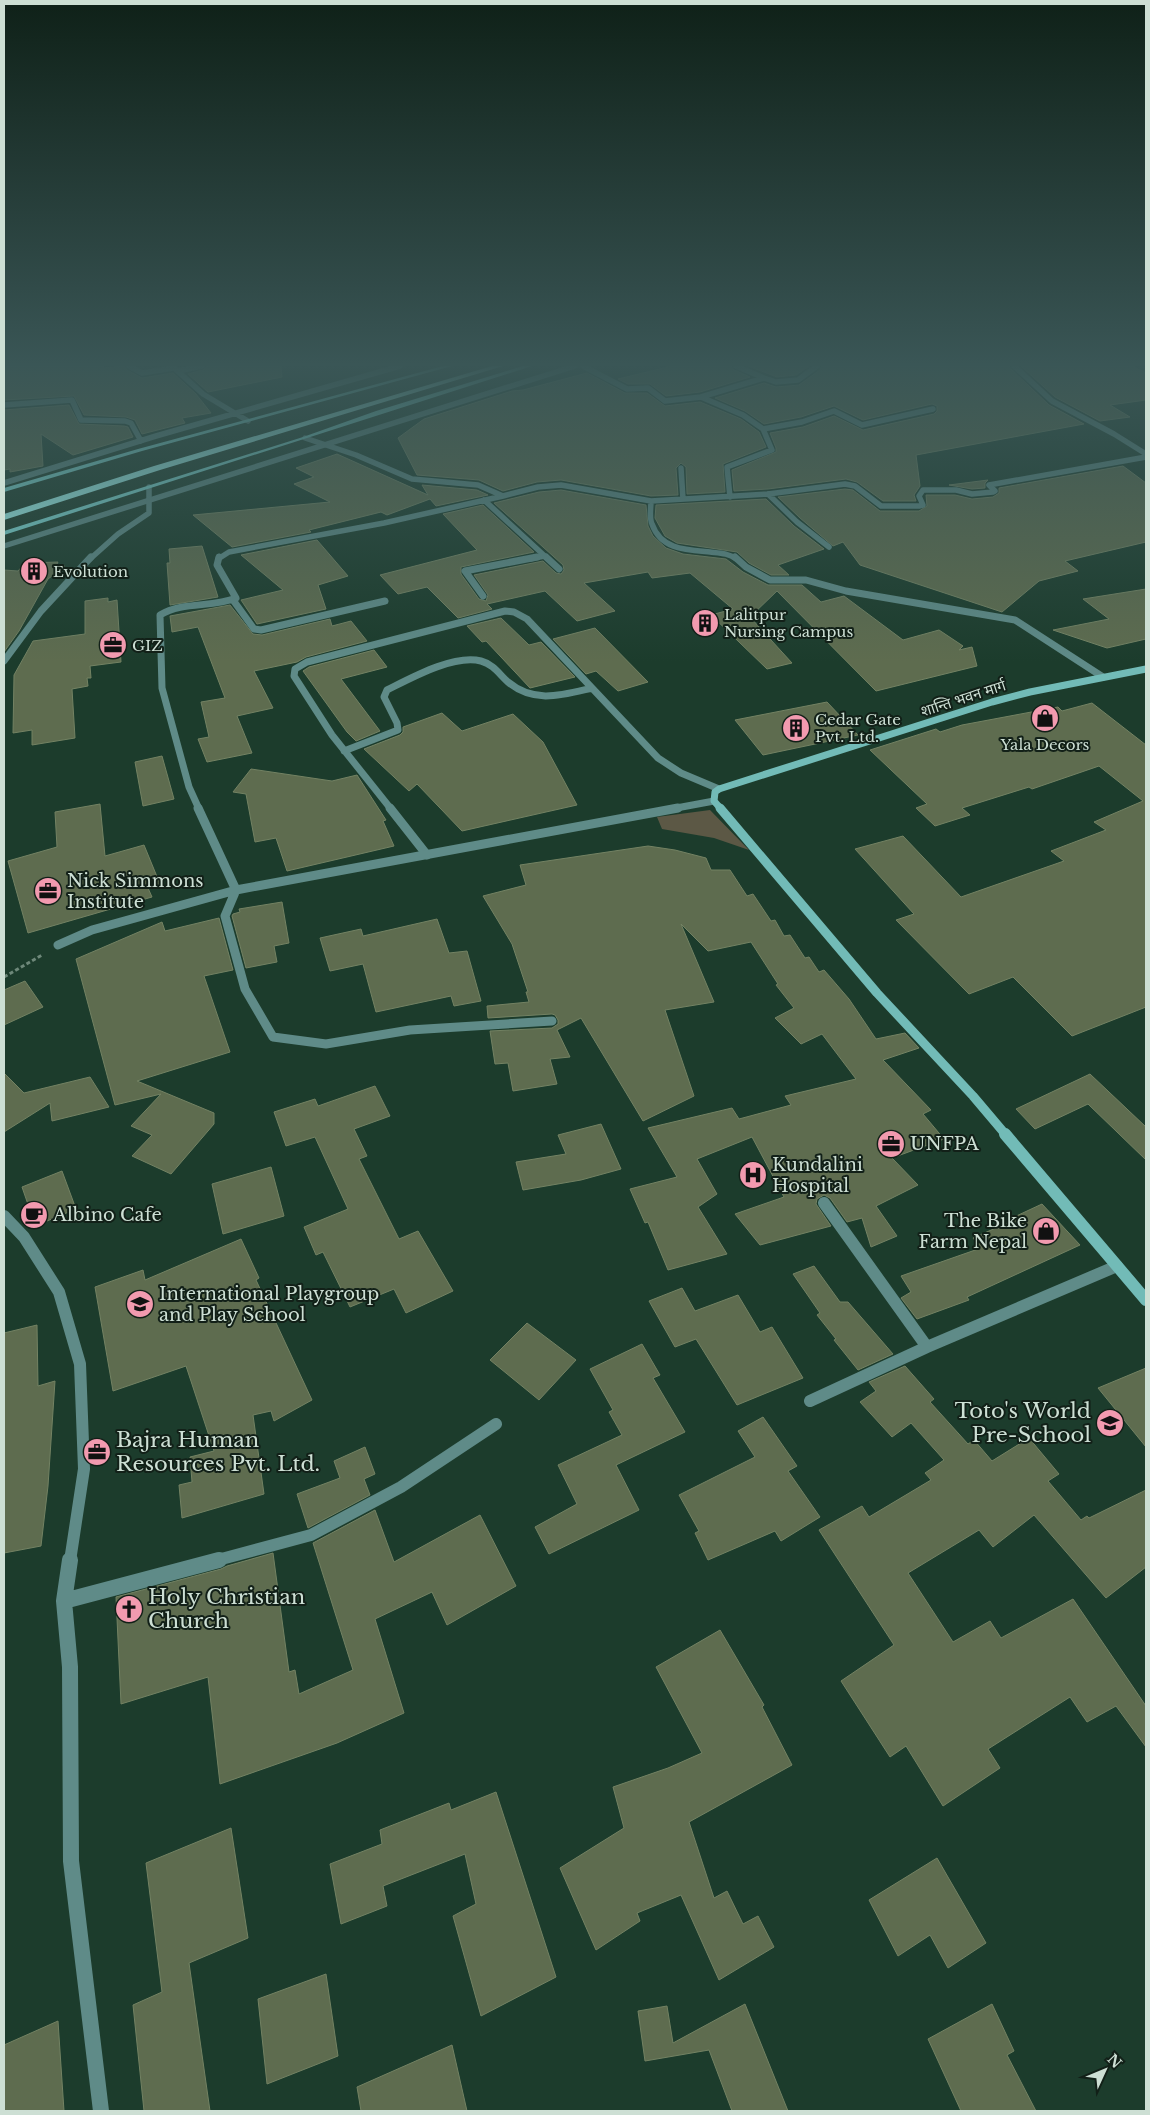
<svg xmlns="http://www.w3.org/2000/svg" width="1150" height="2115" viewBox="0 0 1150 2115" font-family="'Libre Baskerville','Noto Sans Devanagari',serif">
<rect width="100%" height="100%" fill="#1c3c2c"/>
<path fill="#5c5845" d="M710,810L749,850L714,838L662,829L657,817Z"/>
<path fill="#5e6c4f" stroke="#738263" d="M18,366H103L104,368L124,366L127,370L142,378L173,373L196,394L211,413L182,418L185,423L142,434L135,420L126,417L84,415L74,396L4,400V367Z
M207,366H281L282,377L208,392L188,374L203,370Z
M672,366H731L734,370L750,377L700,392L666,396L650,384H628L618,379Z
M748,366H809L796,375L777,377Z
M822,366H1009L1011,369L1049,405L1084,424L916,455L920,486L914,495L916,501H883L857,482L846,479L768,489L734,491L732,470L776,452V448L770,433L803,427L834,416L863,430L934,414L937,411V406L932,404L863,420L834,406L801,417L764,424L745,411L715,398L764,383L776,387L799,385L820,370Z
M1021,366H1132L1146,373V400L1110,405L1130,417L1100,421L1055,397Z
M587,373L625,393H647L665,406L700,402L741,419L759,432L766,447L723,464L725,492L687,494L686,467L681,463L676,468L678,495L651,496L561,480L537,482L503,491L479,480L417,475L398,438L424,419L512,391L523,390Z
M69,405L79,424L124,426L128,427L133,437L73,455L41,434L43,466L10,472V469L4,470V410Z
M337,454L428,495L422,485L477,490L488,495L436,506L430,499L387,515L381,512L309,530L311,532L232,547L193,515L330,502L294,484L314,477L296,468Z
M1123,466L1146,483V542L1065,561L1078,571L1039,581L1002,612L860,565L843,542L833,546L800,518L778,497L845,489L853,490L880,511H919L927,506L926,495H955L972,499L993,497L999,493V488Z
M988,480L985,483V488L972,489L949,485Z
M561,490L646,505L648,526L653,536L666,548L683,554L726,559L743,572L768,585H802L821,602L844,596L903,640L939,630L963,646L959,650L972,647L977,666L876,691L777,591L750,617L792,663L767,669L711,615L733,609L690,573L652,578L648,572L584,583L615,611L577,621L545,591L487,604L492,609L458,618L427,587L398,594L380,575L477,550L443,514L483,505L534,552L461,567V574L479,599L486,601L488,595L474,575L543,561L556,573L561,574L564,570L563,565L494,503L539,492Z
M766,499L794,526L824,549L778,565L789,575H771L749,563L737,552L677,543L665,536L655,518L656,505Z
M317,540L348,576L318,585L326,609L257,624L241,600L283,590L241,555Z
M202,546L218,597L170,605L167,563H170L169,549Z
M58,562L56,566H65L48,579L19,631L4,652V570L18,571L25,563Z
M1146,589V639L1107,648L1053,630L1109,619L1083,599Z
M108,598V602L117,600L121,662L90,666L91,678H87L88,686L72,689L75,738L32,745V730L13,733L14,675L33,641L85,634V601Z
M230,605L253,634L262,635L330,619L332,626L351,621L367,641L306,657L297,662L254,671L273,708L237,716L252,753L207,762L198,739L209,737L201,702L225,698L198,627L172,632L170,616Z
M501,618L529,645L541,642L575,677L530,688L486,641L482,642L467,626Z
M595,628L648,682L618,691L596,671L586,674L553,639Z
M374,650L387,667L341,679L380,731L356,741L347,732L303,671L309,667Z
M827,702L858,735L763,755L735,720Z
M1092,703L1146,745V1007L1072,1036L1013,977L969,994L896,920L914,914L855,849L903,836L961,897L1064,861L1051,851L1106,830L1094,822L1143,801L1099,766L1032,789L1029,787L962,808L970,815L935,826L916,808L927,804L870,750L936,729L940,732L962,725L1058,707L1062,711Z
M442,713L462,731L513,714L543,742L577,805L462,831L417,784L409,791L364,749L400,735L403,732V727Z
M162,756L174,799L143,806L135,762Z
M251,769L332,781L357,775L386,820L383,821L394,846L287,871L276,838L255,842L246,794L233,792Z
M100,804L105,856L144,845L160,884L148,888L152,897L28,933L8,861L57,847L55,812Z
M648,846L675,850L706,858L711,870H730L747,896L753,894L771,921L775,920L784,936L790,935L805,958L809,957L819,972L824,970L849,999L876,1039L905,1033L919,1048L883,1060L931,1110L923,1114L944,1139L892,1158L918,1185L876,1206L897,1236L871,1247L862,1218L847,1222L830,1198L824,1195L817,1199L816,1204L831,1226L760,1245L735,1214L784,1197L752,1137L697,1159L717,1194L698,1207L727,1254L668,1270L648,1222L645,1223L630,1189L677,1177L648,1128L732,1108L739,1119L791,1105L785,1096L856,1079L822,1034L801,1044L775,1018L794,1008L776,985L778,984L751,942L708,951L681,924L714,1002L665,1010L694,1096L643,1121L581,1018L557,1030L570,1057L550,1059L557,1084L513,1091L508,1063L495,1064L490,1031L552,1028L558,1024V1020L555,1015L552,1014L488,1018L487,1006L529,1002L526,992H528L512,944L483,896L526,885L520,865Z
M282,902L289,943L274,946L277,962L246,968L232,916L233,914L240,912L239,909Z
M219,918L233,970L204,976L230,1052L137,1081L214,1113V1124L171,1174L132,1156L152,1135L131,1126L161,1094L115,1105L76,959L162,922L165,931Z
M437,919L449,953L467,951L481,1001L454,1006L451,996L376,1012L363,964L330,971L320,938L361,929L363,936Z
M25,981L43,1007L4,1025V990Z
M4,1073L24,1093L90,1077L109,1107L52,1121L50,1103L4,1132Z
M1090,1074L1146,1127V1160L1088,1104L1035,1129L1016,1109Z
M375,1086L390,1116L354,1129L367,1156L359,1159L399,1239L418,1231L453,1291L406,1313L394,1289L350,1307L323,1252L316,1255L304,1227L348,1209L315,1137L286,1146L274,1112L315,1099L318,1106Z
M601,1124L621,1169L581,1180L523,1190L516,1162L566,1154L558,1135Z
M271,1167L284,1216L223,1234L212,1184Z
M62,1171L76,1209L47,1221L43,1211L32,1216L22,1187Z
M1042,1204L1080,1245L967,1297L969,1300L917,1319L901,1298L911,1292L901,1276L981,1248L973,1238L1014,1220L1012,1218Z
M241,1239L259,1278L256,1280L312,1400L274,1421L271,1411L253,1415L264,1494L182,1518L179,1485L192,1482L190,1457L214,1451L186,1366L113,1391L95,1287L143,1270L145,1280Z
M814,1266L840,1302H848L893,1354L858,1370L834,1340L836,1339L817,1315L820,1313L793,1274Z
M682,1288L695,1311L738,1295L760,1332L772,1327L803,1378L737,1405L696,1339L675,1347L649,1301Z
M527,1323L576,1360L539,1400L490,1360Z
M37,1325L38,1386L55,1381L48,1486L41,1546L4,1553V1333Z
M642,1344L660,1375L653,1378L685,1432L616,1465L639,1510L549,1554L535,1527L577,1504L558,1465L622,1435L609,1412L613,1410L590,1369Z
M905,1366L934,1399L930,1402L968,1444L974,1440L992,1461L1029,1438L1059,1474L1048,1481L1081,1520L1087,1516L1089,1518L1146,1490V1567L1106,1598L1034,1515L993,1547L979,1530L908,1573L953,1642L990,1621L1001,1638L1073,1599L1146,1706V1747L1116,1706L1087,1722L1070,1697L988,1749L1000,1768L943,1806L906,1746L890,1757L841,1681L894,1645L819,1530L862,1506L869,1517L931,1480L925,1473L944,1460L911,1423L892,1437L860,1402L876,1391L869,1382Z
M1146,1368V1447L1098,1388Z
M763,1417L797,1466L788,1471L820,1517L781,1541L775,1531L708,1560L695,1533L699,1531L679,1495L755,1457L738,1431Z
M365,1447L375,1474L364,1479L370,1495L308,1528L297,1494L340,1478L334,1461Z
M375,1510L394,1562L480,1515L516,1586L447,1625L432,1592L375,1619L404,1713L337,1743L220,1784L208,1677L121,1704L116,1597L221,1569L227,1566L273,1553L289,1672L295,1670L299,1694L353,1670L313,1543Z
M720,1630L764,1705L762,1707L792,1765L689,1822L714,1898L727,1891L743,1924L758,1916L774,1947L719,1980L681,1895L637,1913L640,1921L596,1950L560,1868L624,1828L613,1787L668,1768L702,1753L656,1667Z
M496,1792L556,1977L481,2016L453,1916L476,1904L465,1854L383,1886L387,1906L341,1924L330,1864L382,1844L380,1830L449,1803L451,1810Z
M231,1828L248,1938L189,1963L210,2111H144L133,2005L162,1992L146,1863Z
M937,1858L986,1943L948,1968L930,1935L898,1956L869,1900Z
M326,1974L338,2056L267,2084L258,1999Z
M745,2004L788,2111H732L709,2050L645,2061L638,2011L667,2006L673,2043Z
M992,2004L1014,2051L1007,2055L1036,2111H961L928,2039Z
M58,2021L64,2111H4V2045Z
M452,2045L467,2111H361L357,2087Z"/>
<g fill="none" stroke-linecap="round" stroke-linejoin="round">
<path stroke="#6e887a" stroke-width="3" stroke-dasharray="4 2.5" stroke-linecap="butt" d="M4,977L42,955"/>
<path stroke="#5f8b88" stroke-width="5.5" d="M4,546L575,366"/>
<path stroke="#5f8b88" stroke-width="7" d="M344,751L398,730L397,723L384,697L387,690C411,678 454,654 481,661C493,664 500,675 508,682C534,704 562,695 592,688L658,758L681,773L719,789
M391,809L332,735L294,676L295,669L307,662L505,611L514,612L527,619L592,688"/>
<path stroke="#5f8b88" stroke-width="9" d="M390,808L427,855"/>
<path stroke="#5f8b88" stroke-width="5.5" d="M129,366L142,373L173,368
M172,366L203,394L248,421
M583,366L627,389L648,388L665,401L701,397L743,415L763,429L772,450L727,467L730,497
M736,366L764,378
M1014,366L1052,401L1114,434L1146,454
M178,371L202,366
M701,397L764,378L776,382L798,380L817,366
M4,405L72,400L81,420L125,421L131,423L141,441
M763,429L802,422L834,411L862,425L933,409
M681,468L683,499
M4,483L156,436L400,366
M768,494L797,522L829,547
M503,496L538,487L561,485L651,501L768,494L845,484L855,486L881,506H919L923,505L919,496L923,490H956L972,494L993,492L995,491L989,485L1146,457
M484,500L548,559
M651,501C651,508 649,518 652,524C661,550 687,550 710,552C719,553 729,553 736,559
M90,559L118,534L149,513V487
M218,559L229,552L384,523L503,496L478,485L412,479L356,455L305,438
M530,559L544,556"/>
<path stroke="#5f8b88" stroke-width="7" d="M546,557L559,569
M735,557L746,567L770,580H806L846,591L1015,620L1103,677
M483,596L465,571L537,557
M233,600L254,629L261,630L385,601
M4,661L41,611L91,557
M199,809L189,787L162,688L160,615C183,601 212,608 236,598L217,565L219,557
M671,809L714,801"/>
<path stroke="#5f8b88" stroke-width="9" d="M198,808L236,890L225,916L245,989L273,1037L326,1044L410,1030L552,1021
M58,945L92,930L236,890L678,808"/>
<path stroke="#5f8b88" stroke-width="12" d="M824,1203L927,1347
M4,1216L24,1237L59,1292L80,1364L84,1469L70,1561
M810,1401L927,1347L1117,1266
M214,1561L311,1535L401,1487L496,1424"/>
<path stroke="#5f8b88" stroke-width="16" d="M70,1560L64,1601L70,1667L71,1861L101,2111
M64,1601L219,1560"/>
<path stroke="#72bbb7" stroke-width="7" d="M721,809L714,801L715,792L719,789L992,702L1030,692L1146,669"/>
<path stroke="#72bbb7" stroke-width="9" d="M720,808L877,993L973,1096L1006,1135"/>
<path stroke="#72bbb7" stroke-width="12" d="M1005,1134L1146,1300"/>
<path fill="#81e0dc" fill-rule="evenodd" d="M443,366H452L142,451L4,492V488L138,449Z
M523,366H532L4,535V531L303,437L376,411Z"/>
<path fill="#a5fef9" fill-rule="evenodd" d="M492,366H503L160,470L4,520V514L154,466Z"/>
</g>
<linearGradient id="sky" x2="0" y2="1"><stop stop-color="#0f2118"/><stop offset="0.55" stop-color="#3a5656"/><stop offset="1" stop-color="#3a5656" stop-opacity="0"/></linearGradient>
<rect width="1150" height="662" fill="url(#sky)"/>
<defs>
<g id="building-disc" transform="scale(1.4375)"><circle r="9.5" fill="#f29aaf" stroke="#122018"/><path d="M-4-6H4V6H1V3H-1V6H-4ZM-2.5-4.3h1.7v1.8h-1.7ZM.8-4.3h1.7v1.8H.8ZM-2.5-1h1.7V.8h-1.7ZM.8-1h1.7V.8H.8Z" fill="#111"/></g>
<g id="office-disc" transform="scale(1.4375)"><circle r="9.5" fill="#f29aaf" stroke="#122018"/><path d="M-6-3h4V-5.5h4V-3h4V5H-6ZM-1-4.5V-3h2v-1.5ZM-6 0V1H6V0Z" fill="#111"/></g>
<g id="shop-disc" transform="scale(1.4375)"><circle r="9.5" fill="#f29aaf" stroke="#122018"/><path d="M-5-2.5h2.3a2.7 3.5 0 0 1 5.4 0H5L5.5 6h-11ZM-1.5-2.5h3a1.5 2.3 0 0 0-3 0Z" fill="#111"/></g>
<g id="hospital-disc" transform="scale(1.4375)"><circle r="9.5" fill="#f29aaf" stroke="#122018"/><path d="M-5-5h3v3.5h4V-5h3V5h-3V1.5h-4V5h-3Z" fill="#111"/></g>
<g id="cafe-disc" transform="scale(1.4375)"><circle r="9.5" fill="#f29aaf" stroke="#122018"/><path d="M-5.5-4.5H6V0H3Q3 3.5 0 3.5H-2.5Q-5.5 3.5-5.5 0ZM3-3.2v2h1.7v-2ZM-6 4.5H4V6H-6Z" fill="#111"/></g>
<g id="school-disc" transform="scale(1.4375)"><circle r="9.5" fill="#f29aaf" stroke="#122018"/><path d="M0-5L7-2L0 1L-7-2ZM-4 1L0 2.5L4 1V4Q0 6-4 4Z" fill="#111"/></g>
<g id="church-disc" transform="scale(1.4375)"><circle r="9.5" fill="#f29aaf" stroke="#122018"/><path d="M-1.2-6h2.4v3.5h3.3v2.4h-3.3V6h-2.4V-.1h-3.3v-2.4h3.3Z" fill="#111"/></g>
</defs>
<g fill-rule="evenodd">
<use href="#building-disc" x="34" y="571"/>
<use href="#building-disc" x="705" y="623"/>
<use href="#office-disc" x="113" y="645"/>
<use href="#shop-disc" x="1045" y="718"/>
<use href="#building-disc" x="796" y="728"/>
<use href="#office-disc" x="48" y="891"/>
<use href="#office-disc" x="891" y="1144"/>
<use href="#hospital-disc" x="753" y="1175"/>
<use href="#cafe-disc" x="34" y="1215"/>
<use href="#shop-disc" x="1046" y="1231"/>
<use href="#school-disc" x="140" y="1304"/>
<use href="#school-disc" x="1110" y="1423"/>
<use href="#office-disc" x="97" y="1452"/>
<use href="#church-disc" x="129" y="1609"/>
</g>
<g text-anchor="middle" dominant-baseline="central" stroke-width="4" stroke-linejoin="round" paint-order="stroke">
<g font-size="15" fill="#cddfd4" stroke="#122018" text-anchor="start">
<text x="53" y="571">Evolution</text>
<text x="724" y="614">Lalitpur<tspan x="724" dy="17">Nursing Campus</tspan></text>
<text x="132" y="645">GIZ</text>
<text x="815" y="719">Cedar Gate<tspan x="815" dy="17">Pvt. Ltd.</tspan></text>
<text x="1045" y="744" text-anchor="middle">Yala Decors</text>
</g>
<g font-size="15" fill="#cddfd4" stroke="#122018">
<text transform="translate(963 698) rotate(-18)">शान्ति भवन मार्ग</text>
</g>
<g font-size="18" fill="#cddfd4" stroke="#122018" text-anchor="start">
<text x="67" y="881">Nick Simmons<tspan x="67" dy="21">Institute</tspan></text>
<text x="910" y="1144">UNFPA</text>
<text x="772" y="1165">Kundalini<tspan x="772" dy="21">Hospital</tspan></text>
<text x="53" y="1215">Albino Cafe</text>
<text x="1027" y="1221" text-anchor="end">The Bike<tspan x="1027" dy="21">Farm Nepal</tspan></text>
<text x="159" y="1294">International Playgroup<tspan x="159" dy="21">and Play School</tspan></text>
</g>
<g font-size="21" fill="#cddfd4" stroke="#122018" text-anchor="start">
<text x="1091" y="1411" text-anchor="end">Toto's World<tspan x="1091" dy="24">Pre-School</tspan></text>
<text x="116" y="1440">Bajra Human<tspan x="116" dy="24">Resources Pvt. Ltd.</tspan></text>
<text x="148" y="1597">Holy Christian<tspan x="148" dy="24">Church</tspan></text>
</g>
</g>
<rect width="1150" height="2115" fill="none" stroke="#cddfd4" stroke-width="10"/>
<g transform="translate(1105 2070) rotate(46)" stroke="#122018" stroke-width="4" paint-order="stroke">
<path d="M0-4L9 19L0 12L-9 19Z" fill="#cddfd4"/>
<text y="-8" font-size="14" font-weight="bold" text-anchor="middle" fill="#cddfd4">N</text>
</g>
</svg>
